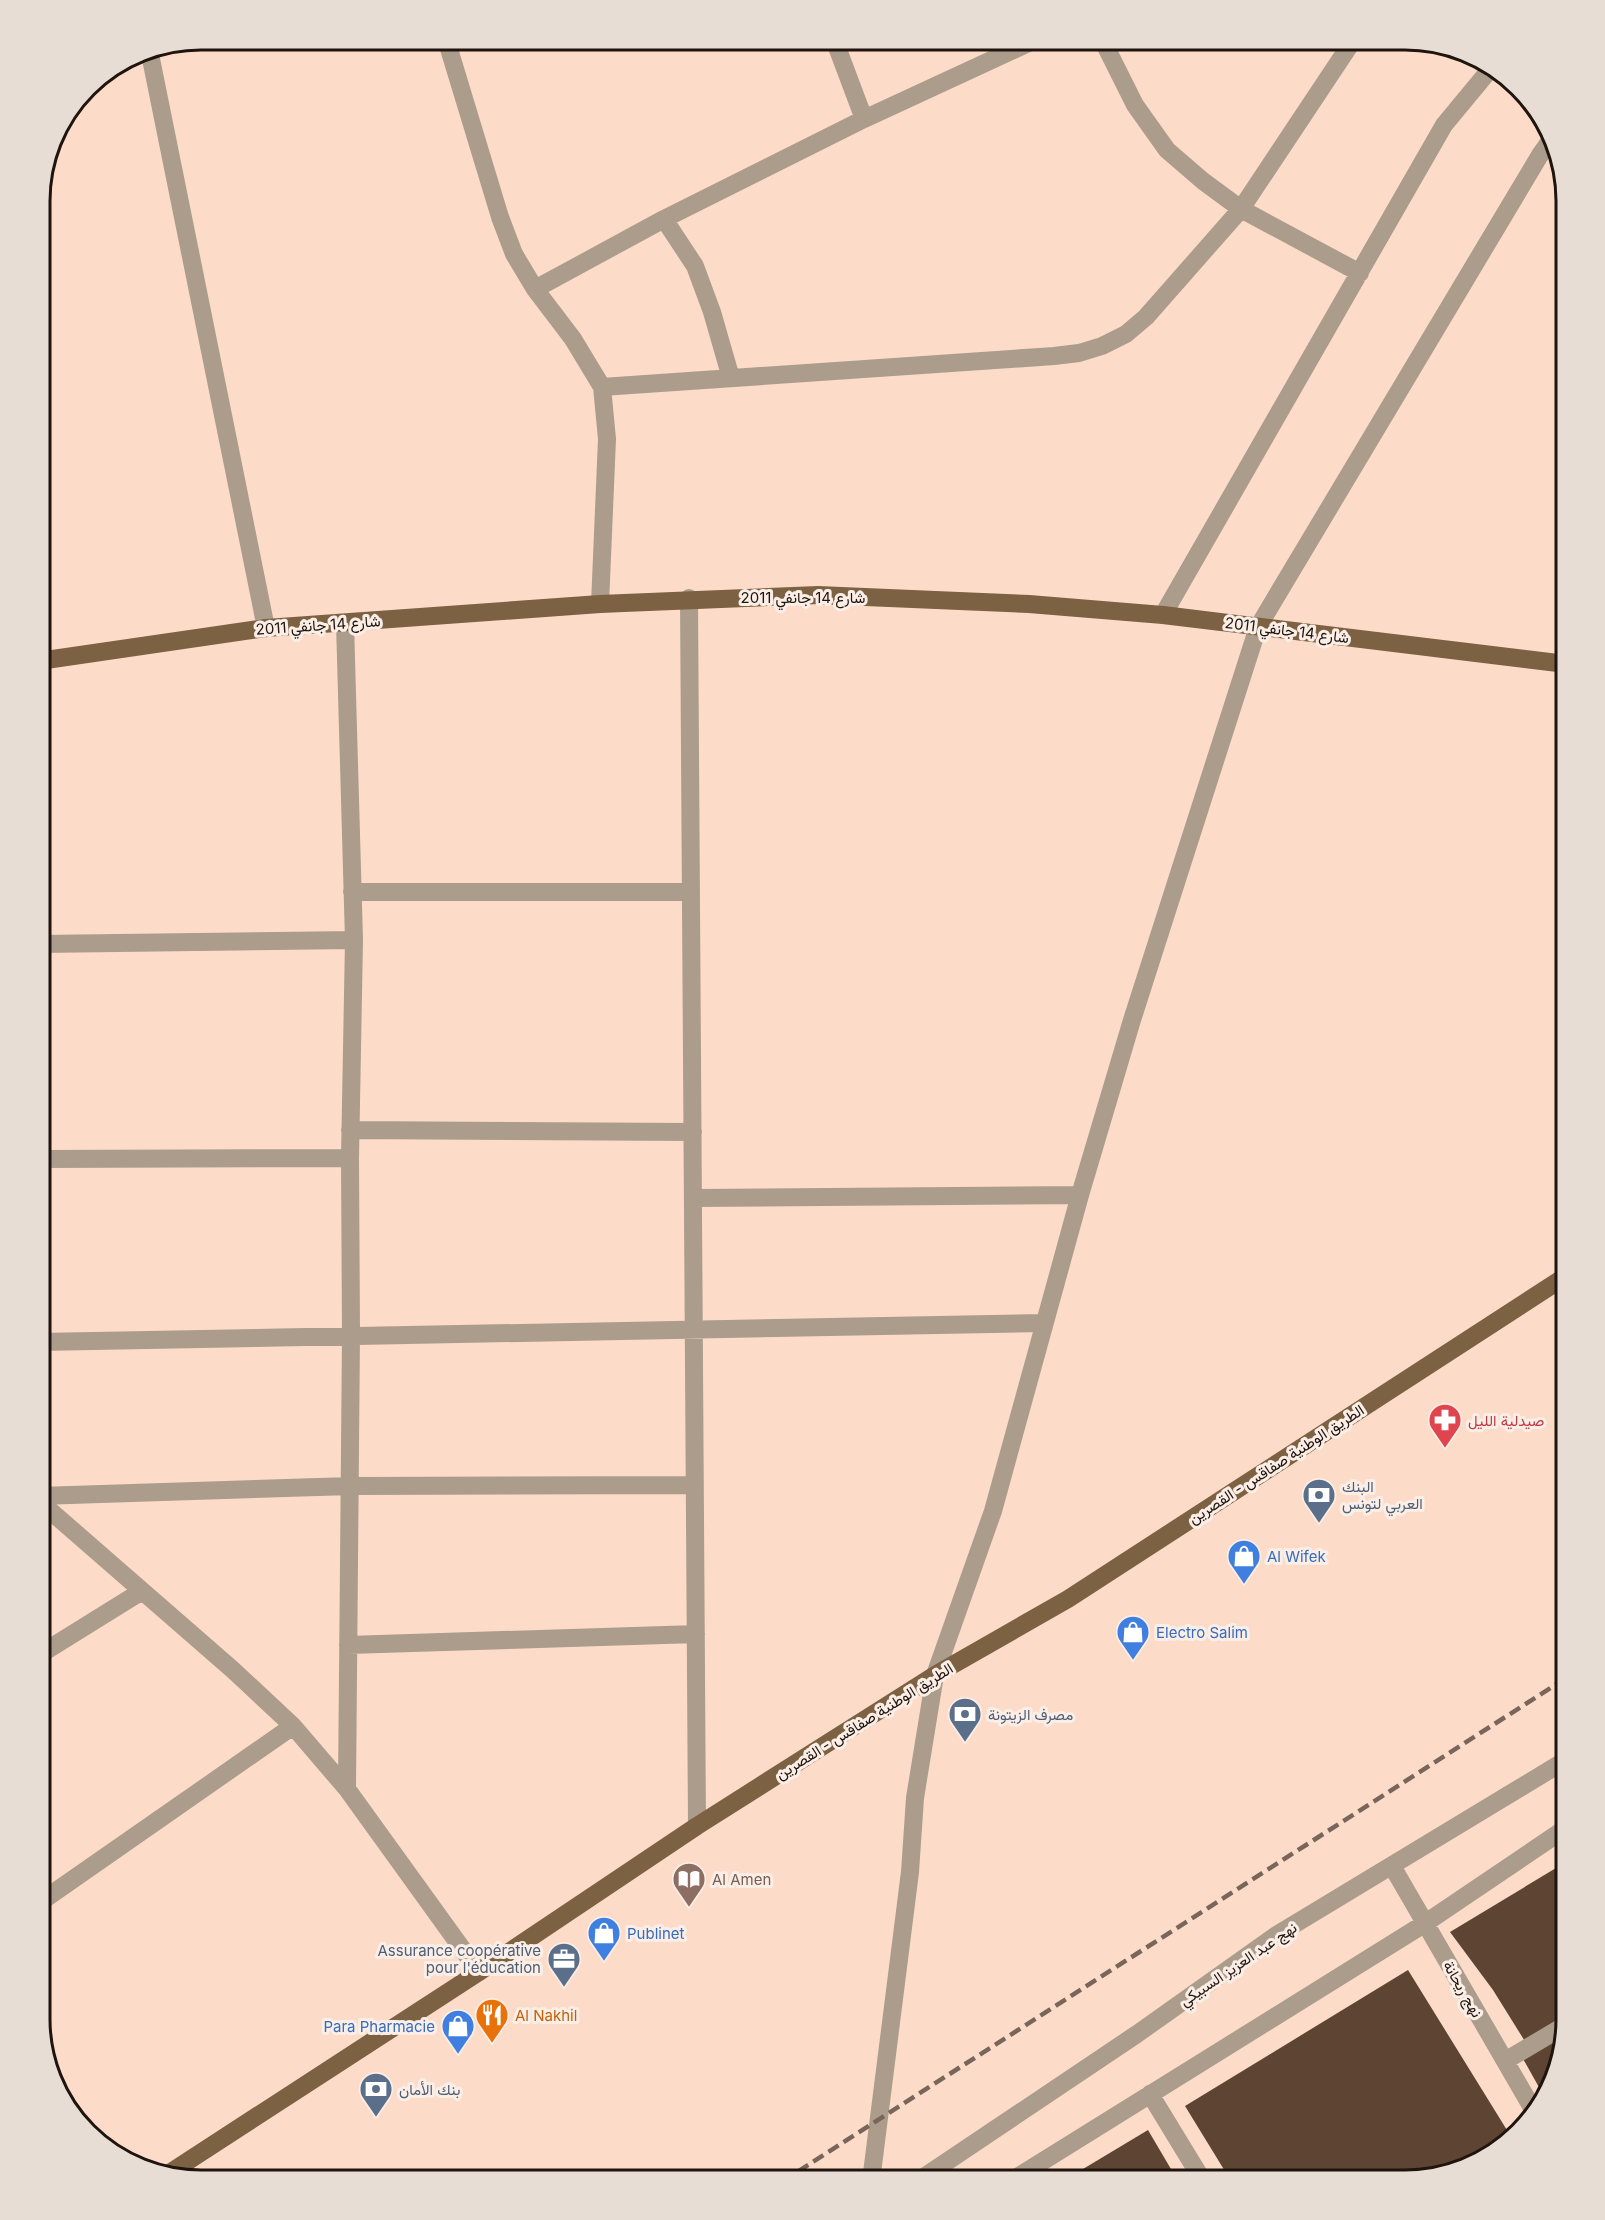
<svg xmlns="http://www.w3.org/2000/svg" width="1605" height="2220" viewBox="0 0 1605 2220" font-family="Inter,Vazirmatn,sans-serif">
<rect width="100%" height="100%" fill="#fcdcc9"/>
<path fill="#5d4433" d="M1566,1862V2019L1526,2043L1493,1990L1450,1932Z
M1408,1970L1510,2135L1486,2159L1405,2181H1231L1185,2106Z
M1562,2035L1545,2098L1522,2057Z
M1148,2130L1178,2181H1064L1083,2169Z"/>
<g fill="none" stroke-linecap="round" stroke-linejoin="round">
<path stroke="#ac9c8b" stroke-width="18" d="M446,39L500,217L514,254L535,289L573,339L602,387L607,439L600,604
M834,39L864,119
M1102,39L1135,105L1167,150L1203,181L1241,209L1360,273
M149,49L266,628
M664,219L695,266L712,312L731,378
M535,289L664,219L864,119L1037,39
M602,387L1054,356L1079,353L1102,346L1126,334L1146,317L1241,209L1354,39
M689,598L697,1826
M1163,615L1444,125L1492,67
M345,623L354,940L350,1158L351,1335L347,1789
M352,892H691
M39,944L354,940
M350,1130L693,1132
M39,1159L350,1158
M693,1198L1080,1195
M39,1342L1044,1323
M39,1496L350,1486L695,1485
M39,1501L233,1670L293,1726L347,1789L479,1972
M348,1645L696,1634
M39,1655L142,1591
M1392,1866L1534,2111
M39,1903L293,1726
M1505,2061L1564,2026
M1150,2094L1203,2181
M871,2181L910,1872L915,1798L935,1675L993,1511L1080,1195L1132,1020L1258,627L1540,155L1550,141
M918,2181L1137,2034L1275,1936L1566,1760
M1011,2181L1424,1924L1566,1828"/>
<path stroke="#7c6142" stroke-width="18" d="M39,661L266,628L600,604L818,595L1029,604L1163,615L1566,664
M168,2174L479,1972L697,1826L935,1675L1068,1599L1566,1276"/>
<path stroke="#79655a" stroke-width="4.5" stroke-dasharray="12 6" stroke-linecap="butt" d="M783,2181L1566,1678"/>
</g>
<defs>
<g id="pharmacy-pin" transform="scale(1.725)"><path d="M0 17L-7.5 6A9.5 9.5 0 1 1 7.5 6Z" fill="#e0444e" stroke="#faeee6"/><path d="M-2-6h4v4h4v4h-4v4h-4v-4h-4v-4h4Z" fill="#fff"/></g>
<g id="bank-pin" transform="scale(1.725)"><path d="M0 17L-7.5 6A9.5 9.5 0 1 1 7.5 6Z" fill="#5c6f8a" stroke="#faeee6"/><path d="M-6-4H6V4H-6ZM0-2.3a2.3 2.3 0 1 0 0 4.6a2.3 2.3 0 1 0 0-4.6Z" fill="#fff"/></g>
<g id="shop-pin" transform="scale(1.725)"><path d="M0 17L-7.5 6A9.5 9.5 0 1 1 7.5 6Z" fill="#3f7fe0" stroke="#faeee6"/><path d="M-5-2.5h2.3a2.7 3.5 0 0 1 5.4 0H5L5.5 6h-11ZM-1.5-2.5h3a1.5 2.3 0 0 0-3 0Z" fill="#fff"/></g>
<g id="library-pin" transform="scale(1.725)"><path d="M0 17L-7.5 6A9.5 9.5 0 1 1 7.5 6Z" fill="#8d6e63" stroke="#faeee6"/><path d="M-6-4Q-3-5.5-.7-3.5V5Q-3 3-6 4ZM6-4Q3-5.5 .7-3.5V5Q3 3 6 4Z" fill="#fff"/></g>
<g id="office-pin" transform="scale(1.725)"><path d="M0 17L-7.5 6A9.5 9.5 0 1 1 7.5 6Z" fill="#5c6f8a" stroke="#faeee6"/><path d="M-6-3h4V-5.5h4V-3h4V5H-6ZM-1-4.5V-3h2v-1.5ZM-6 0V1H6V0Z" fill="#fff"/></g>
<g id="restaurant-pin" transform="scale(1.725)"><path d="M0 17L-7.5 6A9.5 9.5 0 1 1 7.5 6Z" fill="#e8710a" stroke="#faeee6"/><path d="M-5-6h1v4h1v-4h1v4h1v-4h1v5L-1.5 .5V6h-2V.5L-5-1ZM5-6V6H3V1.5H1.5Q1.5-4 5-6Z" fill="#fff"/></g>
</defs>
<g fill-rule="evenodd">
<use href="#pharmacy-pin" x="1445" y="1420"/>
<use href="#bank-pin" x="1319" y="1495"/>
<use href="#shop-pin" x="1244" y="1556"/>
<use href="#shop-pin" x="1133" y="1632"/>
<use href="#bank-pin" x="965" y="1714"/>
<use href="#library-pin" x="689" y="1879"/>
<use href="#shop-pin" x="604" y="1933"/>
<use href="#office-pin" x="564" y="1959"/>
<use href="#restaurant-pin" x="492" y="2015"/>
<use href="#shop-pin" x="458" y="2026"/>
<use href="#bank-pin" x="376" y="2089"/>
</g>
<g text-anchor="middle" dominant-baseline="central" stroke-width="6" stroke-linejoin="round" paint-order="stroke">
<g font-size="15" fill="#1f140e" stroke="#faeee6">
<text x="803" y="597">شارع 14 جانفي 2011</text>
<text transform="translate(318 625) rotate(-4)">شارع 14 جانفي 2011</text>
<text transform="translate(1287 630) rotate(7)">شارع 14 جانفي 2011</text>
<text transform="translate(1276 1464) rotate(-33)">الطريق الوطنية صفاقس - القصرين</text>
<text transform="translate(864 1721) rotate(-32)">الطريق الوطنية صفاقس - القصرين</text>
<text transform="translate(1238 1964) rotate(-34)">نهج عبد العزيز السبيكي</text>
<text transform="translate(1463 1989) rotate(60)">نهج ريحانة</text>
</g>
<g font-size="15" fill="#be3a42" stroke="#faeee6" text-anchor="start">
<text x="1468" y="1420">صيدلية الليل</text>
</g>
<g font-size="15" fill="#4e5e75" stroke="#faeee6" text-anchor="start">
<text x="1342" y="1486">البنك<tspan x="1342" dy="17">العربي لتونس</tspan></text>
<text x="988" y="1714">مصرف الزيتونة</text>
<text x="541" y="1950" text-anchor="end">Assurance coopérative<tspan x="541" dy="17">pour l'éducation</tspan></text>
<text x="399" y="2089">بنك الأمان</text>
</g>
<g font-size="15" fill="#366cbe" stroke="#faeee6" text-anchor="start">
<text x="1267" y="1556">Al Wifek</text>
<text x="1156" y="1632">Electro Salim</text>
<text x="627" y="1933">Publinet</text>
<text x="435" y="2026" text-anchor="end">Para Pharmacie</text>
</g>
<g font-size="15" fill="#785e54" stroke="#faeee6" text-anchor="start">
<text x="712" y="1879">Al Amen</text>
</g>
<g font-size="15" fill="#c56008" stroke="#faeee6" text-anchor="start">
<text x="515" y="2015">Al Nakhil</text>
</g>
</g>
<path d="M0 0H1605V2220H0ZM201 50H1405A151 151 0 0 1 1556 201V2019A151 151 0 0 1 1405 2170H201A151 151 0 0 1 50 2019V201A151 151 0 0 1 201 50Z" fill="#e8ddd5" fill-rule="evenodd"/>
<path fill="none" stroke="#1f140e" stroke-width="3" d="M201 50H1405A151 151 0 0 1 1556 201V2019A151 151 0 0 1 1405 2170H201A151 151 0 0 1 50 2019V201A151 151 0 0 1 201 50Z"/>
</svg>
